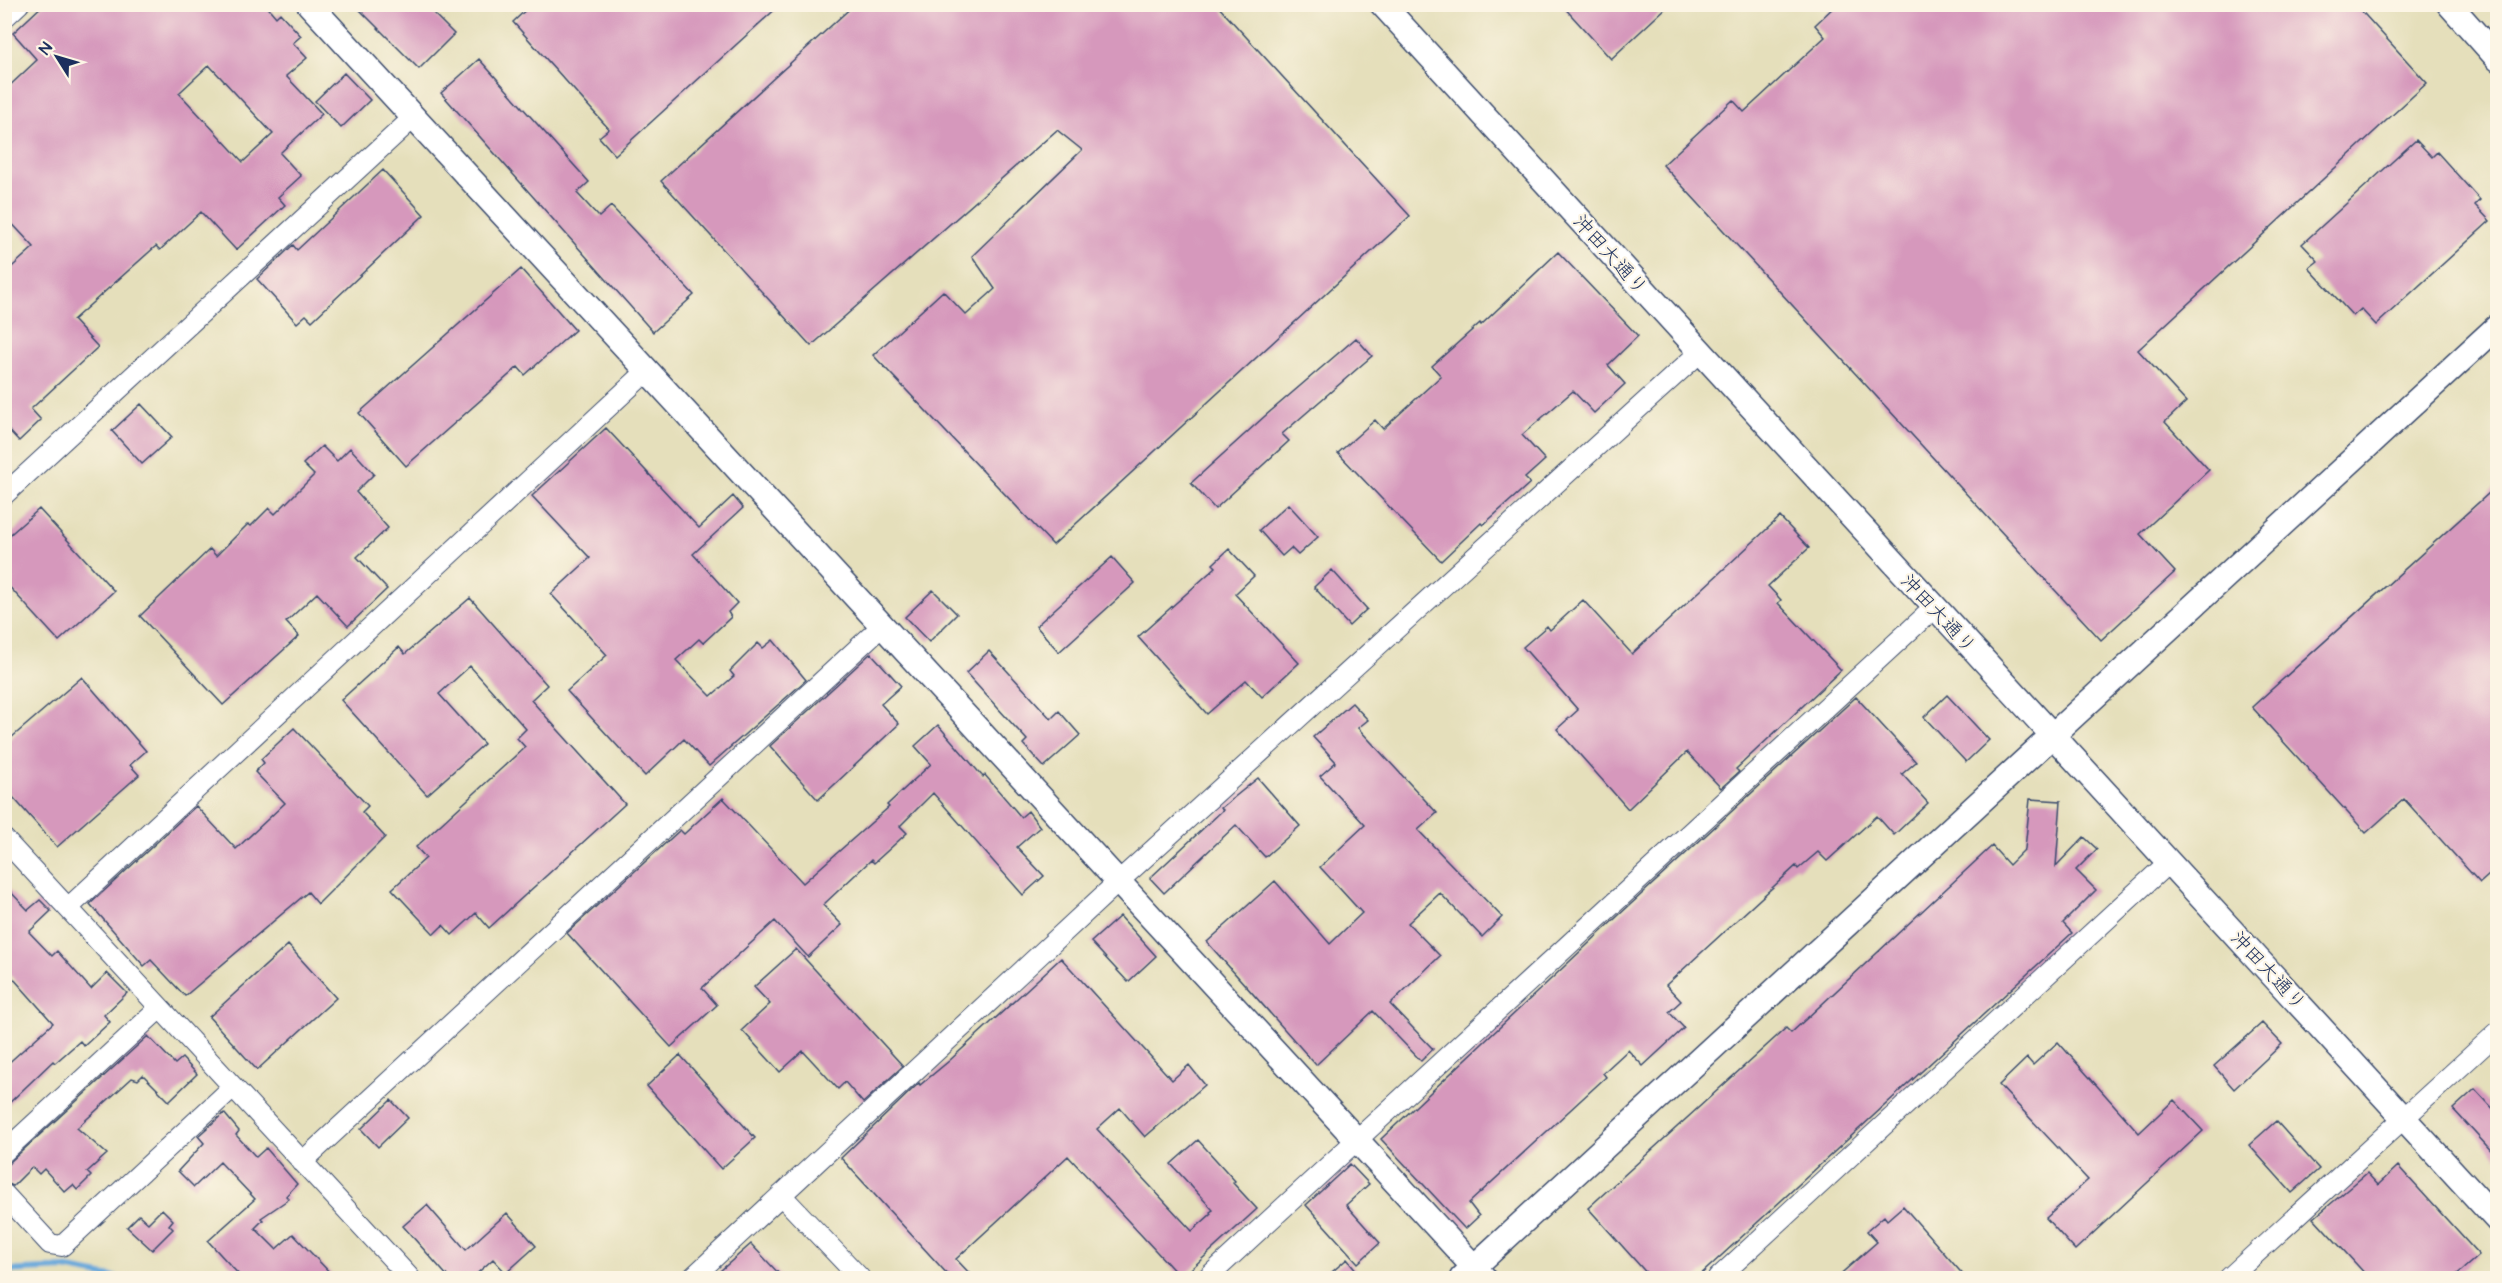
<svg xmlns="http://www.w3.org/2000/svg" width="2502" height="1283" viewBox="0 0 2502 1283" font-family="'Architects Daughter','Klee One',sans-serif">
<rect width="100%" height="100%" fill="#fcf5e5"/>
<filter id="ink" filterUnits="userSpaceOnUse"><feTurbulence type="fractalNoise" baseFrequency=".0167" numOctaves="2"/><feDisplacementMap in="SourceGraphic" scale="12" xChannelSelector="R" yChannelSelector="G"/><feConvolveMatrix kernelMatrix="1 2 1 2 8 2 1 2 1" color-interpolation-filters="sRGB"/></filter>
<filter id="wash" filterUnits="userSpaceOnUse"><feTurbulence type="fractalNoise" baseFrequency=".008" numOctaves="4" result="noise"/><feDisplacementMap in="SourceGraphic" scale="24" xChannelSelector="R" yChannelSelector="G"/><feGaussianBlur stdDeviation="1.35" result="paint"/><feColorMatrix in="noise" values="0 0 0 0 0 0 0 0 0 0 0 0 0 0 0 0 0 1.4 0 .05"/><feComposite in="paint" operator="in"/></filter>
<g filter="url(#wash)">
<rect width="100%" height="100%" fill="#e5dfbb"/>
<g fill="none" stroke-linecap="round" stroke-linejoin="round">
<path stroke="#68a8db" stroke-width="6" d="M4,1271L64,1268L117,1278"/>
</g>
<g id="blocks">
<path fill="#d698bc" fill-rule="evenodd" d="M44,4H265L276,17L280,13L301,36L293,43L307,58L286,76L322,114L280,153L301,176L278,197L285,205L236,250L201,212L160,250L156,246L73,320L98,347L31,409L41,420L19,441L4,425V274L34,247L4,215V91L37,60L13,33ZM209,65L273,134L243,162L179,93Z
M354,4H424L454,34L419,69Z
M532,4H781L615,155L599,137L609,129L513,22Z
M855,4H1216L1410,216L1053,545L873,355L943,291L966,315L995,289L972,256L1082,150L1057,130L811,346L661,181Z
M1561,4H1670L1611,59Z
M1837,4H2355L2427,83L2138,350L2186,402L2165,422L2209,470L2140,534L2175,572L2101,640L1663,165L1733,100L1744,112L1825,37L1815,25Z
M479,59L589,182L577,193L599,217L611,206L694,295L653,332L441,93Z
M344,73L370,100L341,128L315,101Z
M2416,140L2432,157L2437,152L2480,200L2475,205L2490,221L2376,325L2361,309L2353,316L2309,268L2318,261L2302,244Z
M383,170L424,215L312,321L306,315L297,323L257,279L293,245L297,250Z
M1558,252L1638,336L1608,365L1625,384L1594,413L1573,391L1522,435L1545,460L1525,478L1530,483L1483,525L1481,523L1441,561L1338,453L1375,420L1383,429L1441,376L1432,366L1480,323L1481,325Z
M521,269L575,330L525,375L518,367L406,466L359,413Z
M1356,338L1372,356L1282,434L1289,441L1215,509L1191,483L1265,416Z
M141,404L172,437L142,464L112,431Z
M606,428L699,528L733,496L743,508L693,554L737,603L728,612L731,617L703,643L699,639L676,660L711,696L734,676L730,671L758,643L763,648L773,640L806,680L709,766L684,739L645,776L567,691L607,655L551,594L590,558L532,496Z
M322,446L337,461L350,448L374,474L356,492L388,528L357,557L387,589L348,626L317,593L286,622L299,636L223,705L140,616L210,549L216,556L248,524L251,526L269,508L275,514L314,475L303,464Z
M2498,485V867L2480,883L2404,799L2366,833L2252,707Z
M1288,504L1318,537L1298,555L1291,548L1282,556L1259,530Z
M39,509L114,591L59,641L4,581V540Z
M1780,517L1809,548L1768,586L1781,600L1778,603L1841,670L1736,769L1739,772L1721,788L1687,752L1628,809L1557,729L1578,710L1523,647L1547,626L1550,630L1583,600L1632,654Z
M1229,549L1254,576L1235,594L1299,663L1262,697L1246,680L1207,714L1138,637L1216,567L1213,564Z
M1112,557L1135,583L1059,652L1036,626Z
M1332,570L1367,609L1349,626L1314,587Z
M933,590L957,614L929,642L905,617Z
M470,598L547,685L531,700L625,804L489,928L476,913L452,935L443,925L434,934L392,889L426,858L416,847L525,747L517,738L526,729L470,666L439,694L484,744L427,795L341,700L399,647L405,654Z
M989,651L1051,719L1059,711L1080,735L1044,767L1023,744L1027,740L966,673Z
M871,653L901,686L881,704L899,724L818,800L770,746Z
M82,677L146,751L130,765L139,775L57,847L4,787V744Z
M1947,695L1989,740L1966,762L1924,717Z
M1856,697L1916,762L1902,774L1928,803L1894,835L1877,816L1827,861L1818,852L1798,869L1796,866L1666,985L1681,1001L1669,1012L1684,1028L1643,1066L1628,1050L1603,1073L1606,1077L1469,1203L1479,1216L1465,1229L1381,1139L1619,915Z
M1352,703L1368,720L1358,728L1437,813L1418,830L1502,917L1482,937L1440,893L1408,923L1440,956L1390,1004L1433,1049L1421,1061L1373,1011L1316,1065L1207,942L1275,881L1330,944L1362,913L1320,867L1365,825L1320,776L1336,762L1313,737Z
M938,725L983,777L985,775L1021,817L1028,811L1040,827L1017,847L1044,876L1023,895L933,793L900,826L907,833L874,863L871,860L823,905L842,925L808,957L775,921L702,988L717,1005L671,1047L567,933L680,830L684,834L723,798L803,883L889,807L887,805L931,764L915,746Z
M294,728L368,806L362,812L385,837L318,904L308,892L185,996L151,960L144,966L90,904L196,806L236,849L285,803L255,772L264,763L261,759Z
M1258,778L1300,826L1265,857L1236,825L1164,893L1150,878L1223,810L1221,808Z
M2030,799L2061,801L2056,866L2084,837L2097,849L2076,870L2096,890L2063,923L2072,933L1697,1278H1651L1588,1208L1786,1028L1791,1033L1992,846L2009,865L2025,849Z
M4,885L28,910L40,900L51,911L29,932L52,956L57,951L91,989L107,973L127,993L104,1015L110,1022L84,1046L80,1041L55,1063L53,1061L4,1108V1067L53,1023L4,968Z
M1120,916L1156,956L1128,982L1091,942Z
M288,945L336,998L257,1070L209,1017Z
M796,949L903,1066L863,1103L845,1082L838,1089L803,1051L780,1072L742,1030L770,1004L754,987Z
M1061,958L1172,1080L1189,1065L1205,1085L1145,1137L1120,1108L1097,1129L1192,1231L1211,1214L1210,1212L1213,1210L1171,1164L1198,1140L1235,1181L1233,1183L1257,1209L1181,1278L1068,1156L956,1259L974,1278H951L841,1158L919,1083L920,1085L949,1061Z
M2262,1023L2282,1044L2234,1089L2214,1066Z
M148,1036L175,1064L182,1058L197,1074L169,1101L143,1075L138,1080L132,1078L77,1128L107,1154L87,1172L91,1176L77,1190L73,1185L65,1192L44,1169L39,1174L32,1167L13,1186L4,1182V1168L10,1162Z
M2058,1042L2139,1133L2174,1100L2203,1131L2075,1250L2046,1218L2088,1180L1999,1085L2027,1058L2033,1065Z
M680,1055L755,1138L721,1169L647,1086Z
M2475,1089L2498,1114V1158L2453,1109Z
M391,1100L408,1118L378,1147L361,1129Z
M224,1113L239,1131L236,1135L256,1157L266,1148L297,1184L286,1196L289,1199L261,1218L263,1220L255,1228L276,1249L293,1234L335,1278H242L208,1241L255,1199L220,1162L194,1187L178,1171L204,1143L198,1136Z
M2276,1121L2319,1169L2292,1193L2249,1145Z
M1350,1164L1369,1184L1346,1205L1380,1243L1358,1263L1306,1205Z
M2398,1166L2479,1255L2453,1278H2369L2314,1218L2367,1173L2378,1185Z
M427,1205L466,1250L507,1213L536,1246L506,1273L493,1259L472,1278H449L403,1226Z
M1903,1206L1966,1278H1836L1877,1242L1867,1231L1884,1216L1887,1220Z
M162,1209L173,1220L169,1225L173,1229L152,1250L127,1227L139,1215L148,1223Z
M751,1244L783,1278H712Z
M1347,1259L1363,1278H1325Z"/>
</g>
</g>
<g filter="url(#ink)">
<use href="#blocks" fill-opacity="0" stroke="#39496c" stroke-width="1.5"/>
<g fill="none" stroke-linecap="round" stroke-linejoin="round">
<g stroke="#39496c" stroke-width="22">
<path id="minor" d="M4,18L19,4
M4,495L413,118
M4,839L410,1278
M68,908L647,371
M4,1152L160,1008
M302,1162L883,625
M4,1194L50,1244L62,1246L232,1088
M781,1195L860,1278
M692,1278L1119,881L1699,353
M1207,1278L1934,608
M1718,1278L2168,863
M2229,1278L2498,1032"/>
</g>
<g stroke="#39496c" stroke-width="27">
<path id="tertiary" d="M309,4L1484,1278
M1382,4L2498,1221
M2449,4L2498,59
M1462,1278L2498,326"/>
</g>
<use href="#minor" stroke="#fff" stroke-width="20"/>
<use href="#tertiary" stroke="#fff" stroke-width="24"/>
</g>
</g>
<g text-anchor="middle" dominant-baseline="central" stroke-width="4.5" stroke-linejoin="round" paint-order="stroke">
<g font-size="20" fill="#1b2f5e" stroke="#fcf5e5">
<text transform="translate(1610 255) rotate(48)">沖田大通り</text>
<text transform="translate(1938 614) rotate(47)">沖田大通り</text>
<text transform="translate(2268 971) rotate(47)">沖田大通り</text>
</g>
</g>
<rect width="2502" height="1283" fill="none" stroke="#fcf5e5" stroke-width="24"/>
<g transform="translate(57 57) rotate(307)" stroke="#fcf5e5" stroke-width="4.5" paint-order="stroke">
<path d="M0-4.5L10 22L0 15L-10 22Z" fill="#1b2f5e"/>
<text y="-9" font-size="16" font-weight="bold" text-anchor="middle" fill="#1b2f5e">N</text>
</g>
</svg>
